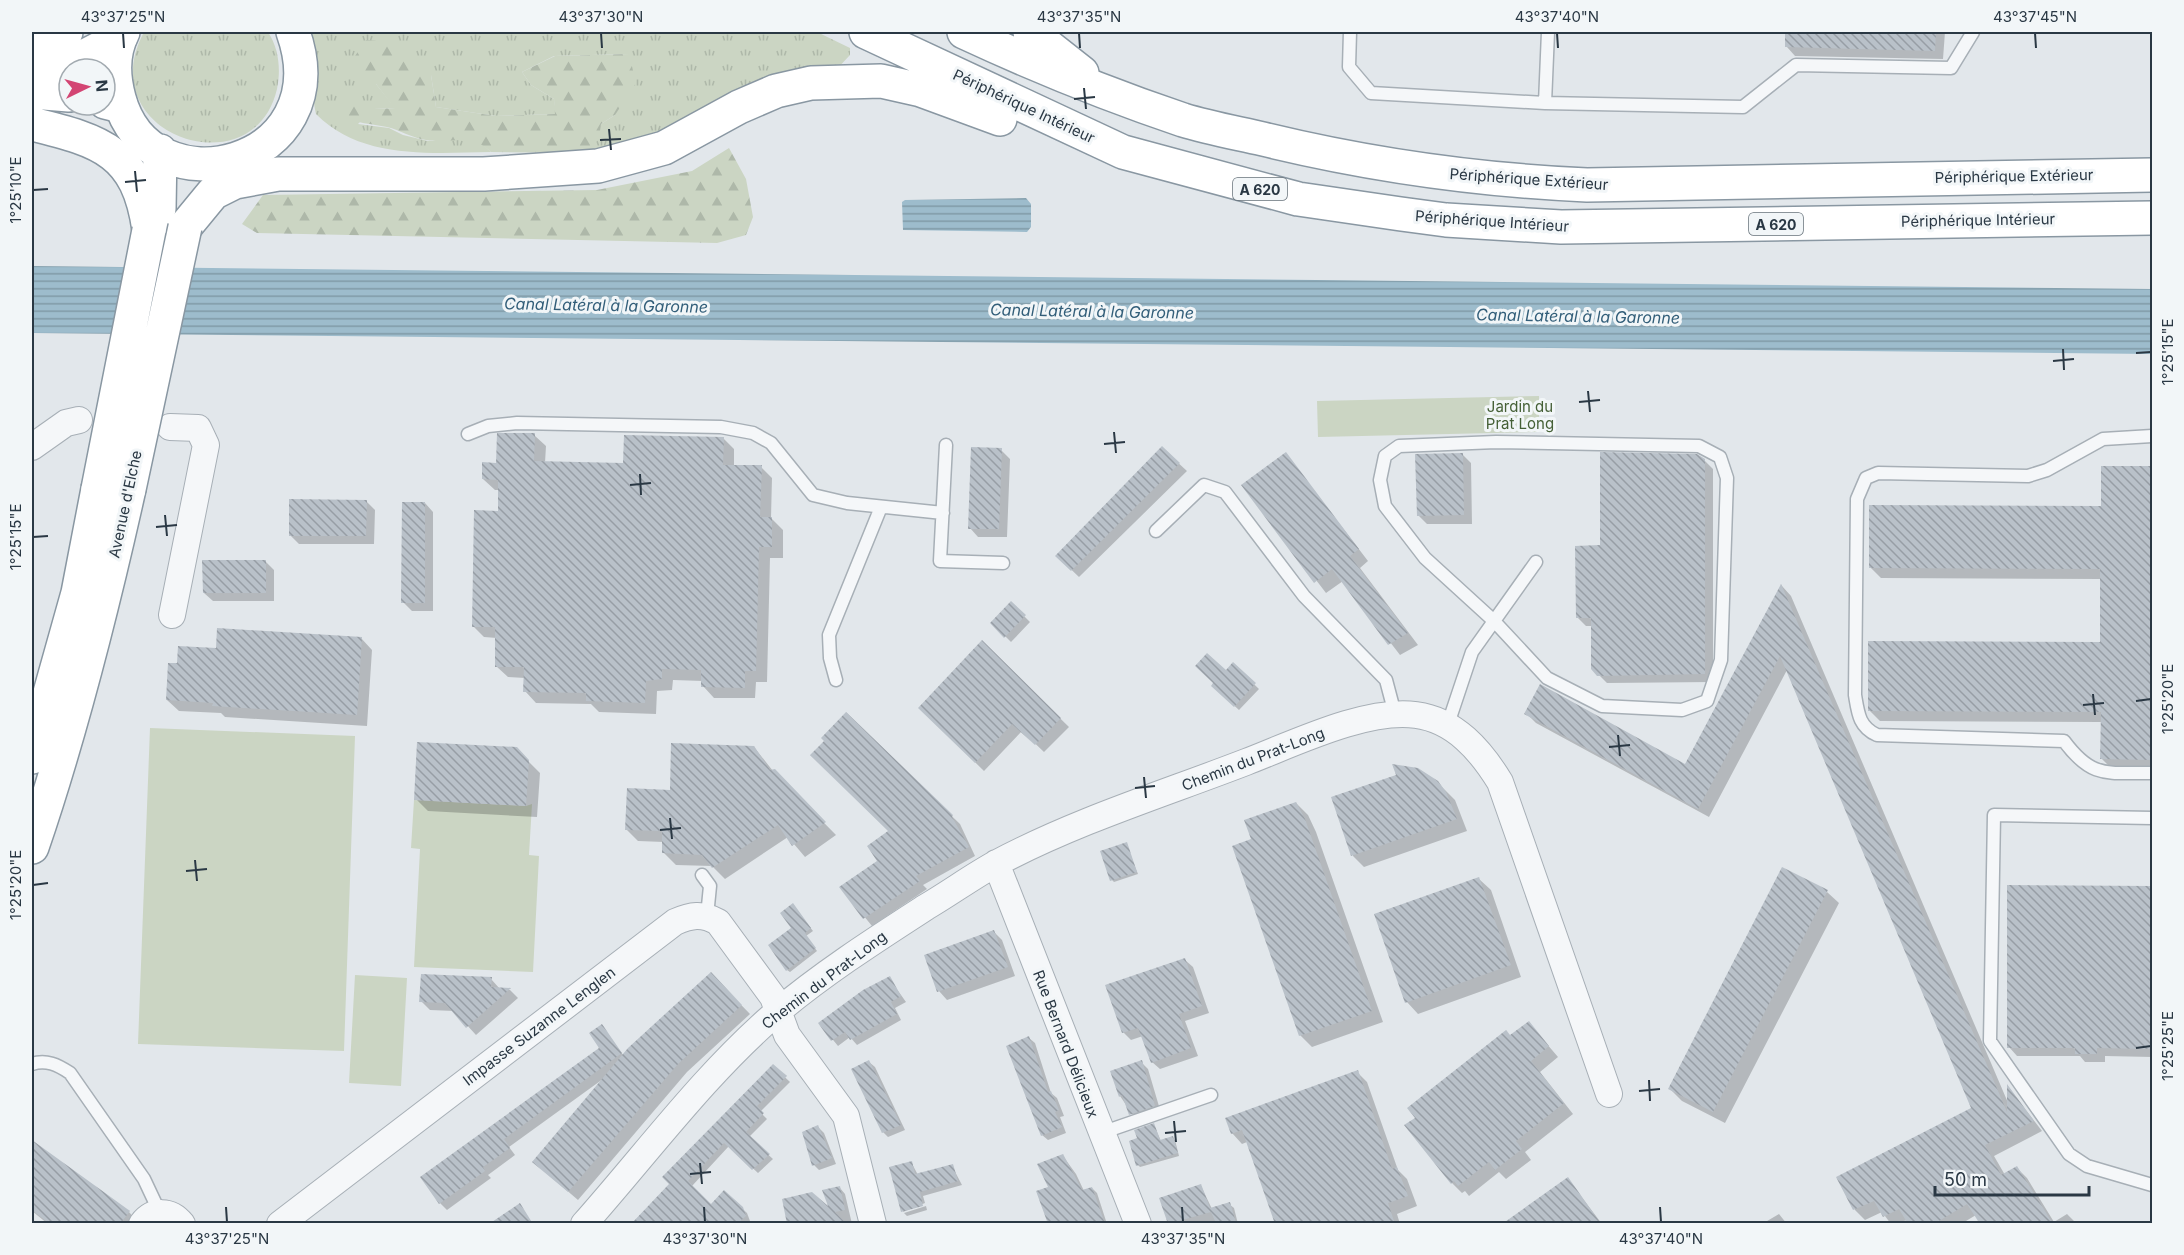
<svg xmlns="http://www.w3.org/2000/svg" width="2184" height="1255" viewBox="0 0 2184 1255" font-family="Inter,sans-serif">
<defs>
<pattern id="grass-tufts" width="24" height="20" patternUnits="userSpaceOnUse" patternTransform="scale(1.5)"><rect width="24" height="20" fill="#cbd5c3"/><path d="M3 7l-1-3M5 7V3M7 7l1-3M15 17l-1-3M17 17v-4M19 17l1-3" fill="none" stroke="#aeb8a9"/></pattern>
<pattern id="forest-firs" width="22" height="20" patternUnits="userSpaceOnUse" patternTransform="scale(1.5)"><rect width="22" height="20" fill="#cbd5c3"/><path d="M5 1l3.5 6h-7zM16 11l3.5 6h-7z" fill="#aeb8a9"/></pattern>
<pattern id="water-rules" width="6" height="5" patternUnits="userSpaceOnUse" patternTransform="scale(1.5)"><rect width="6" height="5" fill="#9dbccc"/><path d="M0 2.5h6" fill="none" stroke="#809aa7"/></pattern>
<pattern id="building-back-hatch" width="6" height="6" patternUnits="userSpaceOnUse" patternTransform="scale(1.5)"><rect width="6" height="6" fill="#b9c1c9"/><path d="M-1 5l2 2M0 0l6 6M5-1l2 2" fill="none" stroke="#979ea5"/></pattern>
</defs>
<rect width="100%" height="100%" fill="#e2e7eb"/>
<path fill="url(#grass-tufts)" d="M144,32H268C279,49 281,69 277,89C254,190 89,135 144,32Z
M309,32H817L850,48V55L836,70L665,132L588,153L601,124L615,115L629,54L554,56L522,72L531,85L554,99L556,114L496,116L436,107L431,75L376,84L396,109L374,108L358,124L389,128L403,135L428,141L466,139L480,142L491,152C432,153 361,160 316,114C309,87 320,58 309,32Z"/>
<path fill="url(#forest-firs)" d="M366,40L394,42L410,48L411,64L431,75L436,107L496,116L555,114L554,99L531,85L522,72L555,56L629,54L636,83L615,115L601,124L599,138L588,153L491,152C469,131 452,145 426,140C412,138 400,130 387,127C371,124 357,123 342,117V106L361,100L374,108L395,109L376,84L356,79L353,59Z
M729,148L746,179L753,217L746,235L717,243L257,233L242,224L263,195L597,190L692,171Z"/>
<path fill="#cbd5c3" d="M1539,396V432L1318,437L1317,401Z
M150,728L355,736L344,1051L138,1044Z
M414,800L526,806L532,804L529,855L539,856L533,972L414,967L420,849L411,848Z
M355,975L407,978L401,1086L349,1083Z"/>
<path fill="url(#water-rules)" d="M1026,198L1031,204V227L1027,232L903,230L902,202L905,200Z
M32,266L2152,289V354L32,333Z"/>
<path fill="#0003" d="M1787,32H1945L1943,59L1795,56L1787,47Z
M534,435L546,446L545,463L625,464L723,438L734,449V466L761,467L772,478L771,518L783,530V558H770L767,682H756L755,698H714L703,686V681L673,680L672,690L657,691L656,714L599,712L591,704L536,703L525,691V678L508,677L496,666L497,638L484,637L473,626L499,512L500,490H495L483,479Z
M1162,448L1187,471L1079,577L1057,556Z
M1001,450L1010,459L1007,537H978L970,528Z
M1286,454L1368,561L1360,568L1418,645L1400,655L1343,581L1326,593L1244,486Z
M1462,454L1471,463L1472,524H1427L1418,515Z
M1704,460L1713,469V682L1607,683L1593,669V626H1586L1577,617L1602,547Z
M2102,467H2152V770L2112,769L2101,758L2102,722L1880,721L1869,710L2101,644L2102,579L1881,578L1870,567L2102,508Z
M366,501L375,510L374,544H299L290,535Z
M425,503L433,512V611H412L403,602Z
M265,561L274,570V601H213L204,593Z
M1782,586L1791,596L2009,1105V1088L2042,1131L1994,1156L2005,1175L2017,1168L2027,1178L2054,1222L2067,1214L2077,1224H1982L1976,1215L1961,1224H1910L1908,1220L1891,1224L1882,1212L1865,1220L1855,1210L1838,1178L1973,1109L1787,670L1709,817L1536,723L1526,713L1685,766Z
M1011,603L1030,622L1011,642L992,623Z
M361,638L372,650L367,726L225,717L221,713L179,711L167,700L178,665L217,650Z
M982,642L1069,727L1044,752L1022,731L984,771L920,708Z
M1233,664L1259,689L1239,710L1213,686Z
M846,714L960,824L975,856L923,885L927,889L872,926L841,888L880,861L890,831Z
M754,747L773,771L836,835L805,857L788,837L725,879L712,866L676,865L664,853V842L638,841L626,829L672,792Z
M516,749L540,773L537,817L428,811L416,799Z
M1398,776L1442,787L1455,800L1467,831L1364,867L1353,856L1333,798Z
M1296,803L1308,815L1316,832L1383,1022L1312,1047L1300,1035L1253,840Z
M1126,844L1138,874L1114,882L1112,880Z
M1479,879L1491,890L1521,977L1418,1014L1407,1002Z
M2009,887L2152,888V1057L2105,1056V1062H2085L2080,1056H2017L2009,1047Z
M1827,892L1839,903L1725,1123L1682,1101L1670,1089Z
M795,908L813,931L806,936L817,951L790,972L787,970Z
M994,932L1002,940L1015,976L947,1000L939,991Z
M1185,960L1193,967L1209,1013L1185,1021L1198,1056L1160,1069L1152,1062L1143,1036L1131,1040L1123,1032Z
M711,974L750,1014L687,1072L578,1200L543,1170L603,1079L509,1147L515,1155L488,1175L491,1178L447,1210L440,1203L422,1177L602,1049L601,1026L624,1056Z
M889,978L906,1002L895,1008L901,1020L857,1045L850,1037L838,1046L820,1024Z
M491,979L500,989L510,990L518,998L476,1035L454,1011L430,1010L421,1001Z
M1529,1023L1558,1057L1540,1072L1573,1114L1525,1152L1531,1160L1506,1179L1499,1172L1469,1196L1465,1191L1462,1193L1452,1183Z
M1029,1038L1035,1043L1051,1093L1057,1098L1064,1116L1060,1117L1066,1133L1048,1140L1042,1135Z
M869,1062L875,1067L905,1130L888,1137L883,1132Z
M1141,1062L1148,1069L1161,1113L1137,1121L1120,1096Z
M773,1066L790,1082L760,1112L767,1119L749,1137L773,1159L758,1173L729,1146L692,1186L711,1206L724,1192L747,1213L750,1221L747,1224H640L671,1184Z
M1357,1072L1367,1082L1398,1170L1407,1179L1417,1206L1397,1214L1400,1224H1276L1247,1142L1242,1144L1232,1133Z
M1154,1125L1161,1141L1172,1138L1175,1140L1179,1156L1140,1167L1138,1165L1139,1139Z
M818,1127L824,1133L836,1164L819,1170L814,1165Z
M32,1142L129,1212L137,1221L135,1224H48L32,1211Z
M1063,1156L1076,1174L1084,1191L1092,1188L1097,1193L1107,1224H1056L1050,1188Z
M911,1162L918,1175L952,1166L962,1185L923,1196L925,1203L903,1212Z
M1568,1179L1602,1224H1509Z
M1201,1186L1212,1209L1229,1204L1234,1208L1238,1224H1169Z
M840,1188L845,1194L852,1224H827Z
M926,1206L927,1210L907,1216L904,1213Z
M1779,1214L1787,1224H1762Z"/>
<path fill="url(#building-back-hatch)" d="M1785,32H1936L1935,51L1785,47Z
M497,433H535L534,461L623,463L624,435L724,437L723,465H762L760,517H772V547H759L756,671H745V688L701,687V670L662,669V679L646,681L645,703L586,701V693L523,692L524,667H495V627H472L474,510L498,511V480L482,479V462L496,463Z
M1162,446L1180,463L1071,571L1055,556Z
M971,447L1002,448L999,529H968Z
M1286,452L1359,549L1350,556L1408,633L1388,645L1332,569L1314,583L1241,485Z
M1600,452L1697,454L1705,459V674L1597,676L1591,669V618H1576L1575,546L1600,545Z
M1463,453L1464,515L1417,516L1415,454Z
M2101,466H2152V760L2100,759L2101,712L1868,711V641L2100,642V569L1869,568V505L2101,506Z
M289,499L367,500L366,536H289Z
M402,502H425V603H401Z
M202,560H266V593H203Z
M1781,584L2007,1112V1084L2034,1121L1985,1145L2001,1175L2017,1166L2053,1224H1980L1967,1204L1934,1224H1908L1899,1209L1883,1217L1874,1201L1853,1210L1836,1177L1971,1108L1780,656L1698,809L1524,714L1540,684L1685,764Z
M1011,601L1026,615L1004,638L990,623Z
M217,628L362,637L357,715L212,706L213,703L166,700L168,663H177L178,646L216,648Z
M982,640L1061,718L1035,745L1012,724L975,763L918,708Z
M1207,653L1226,670L1233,662L1256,683L1234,707L1211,686L1213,683L1195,666Z
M846,712L953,815L952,817L969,847L916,876L920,881L863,919L839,887L877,861L867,846L888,831L810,755L824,741L821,738Z
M417,742L517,747L529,760L526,806L414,800Z
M671,743L754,746L770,770L775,769L826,822L792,846L778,825L712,868L702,855L662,853V831L625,830L627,788L670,790Z
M1392,764L1418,768L1438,781L1446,792L1457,819L1351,856L1331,797L1396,775Z
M1296,802L1305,819L1372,1011L1299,1036L1232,846L1251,839L1244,820Z
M1127,842L1137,872L1110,881L1100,851Z
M1782,867L1828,890L1713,1112L1668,1089Z
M1479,877L1511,965L1405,1003L1374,914Z
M2007,885L2152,886V1049L2097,1048V1054H2075V1048H2007Z
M793,903L811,928L805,933L816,948L786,971L768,945L791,928L780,913Z
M994,930L1008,967L937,992L924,955Z
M1185,958L1202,1006L1179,1014L1191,1048L1151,1063L1138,1028L1122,1033L1105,985Z
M711,972L742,1005L678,1064L568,1192L532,1162L628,1048Z
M421,974L492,977L491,987L511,988L466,1028L445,1003L419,1002Z
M890,976L901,996L891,1002L897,1014L850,1040L845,1032L831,1041L818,1023L863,990Z
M1529,1021L1549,1046L1531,1061L1564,1103L1516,1141L1522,1149L1495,1170L1489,1162L1458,1186L1454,1181L1451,1184L1404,1125L1415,1118L1407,1108L1506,1030L1510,1035Z
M602,1024L622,1053L504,1139L510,1148L483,1167L485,1171L439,1204L420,1177L599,1048L589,1033Z
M1029,1036L1048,1092L1051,1091L1059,1110L1055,1112L1062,1127L1041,1136L1006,1046Z
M869,1060L901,1125L882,1133L851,1069Z
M1142,1060L1155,1106L1129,1115L1122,1095L1119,1097L1110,1071Z
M773,1064L787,1076L757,1106L764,1113L746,1132L770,1154L752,1170L724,1143L688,1181L711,1204L724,1190L743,1207L746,1216L737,1224H631L669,1184L662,1177Z
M1358,1070L1392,1169L1397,1167L1408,1196L1388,1203L1395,1224H1275L1242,1130L1231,1134L1225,1118Z
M1154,1123L1160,1140L1173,1136L1178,1153L1136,1166L1129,1141L1137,1138L1134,1130Z
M818,1125L832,1158L812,1166L802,1132Z
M32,1140L130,1211L120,1224H50L32,1210Z
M1063,1154L1082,1190L1092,1187L1105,1224H1048L1036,1191L1048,1187L1037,1164Z
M912,1161L915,1174L953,1164L958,1181L920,1192L923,1206L901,1212L889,1167Z
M1568,1177L1601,1224H1502Z
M1201,1184L1210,1208L1230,1202L1236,1223H1216L1211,1212L1168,1224L1159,1198Z
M840,1186L845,1210L835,1212L847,1224H787L782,1199L812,1192L828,1206L822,1190Z
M520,1203L533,1224H489Z"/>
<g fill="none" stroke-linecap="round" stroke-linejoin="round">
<g stroke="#a7afb6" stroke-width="15">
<path id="service" d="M1350,32L1349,67L1371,93L1545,103L1743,107L1796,65L1951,68L1973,32
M1545,103L1548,32
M468,434L488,426L517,423L721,427L753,433L771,443L813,495L847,503L943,513
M2152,436L2103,439L2047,470L2028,476L1878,473L1866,478L1857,499L1855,695C1858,713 1859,727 1877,735L2064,741C2093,780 2108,772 2152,773
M1496,442L1699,446L1720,457L1727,478L1721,660L1707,701L1682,710L1602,706L1547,678L1494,621L1425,558L1385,506L1380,480L1385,456L1399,446Z
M946,445L940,561L1003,563
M1156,531L1204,485L1225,492L1304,596L1386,680L1395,714
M836,680L830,658L829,635L881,507
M1447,727L1472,652L1536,562
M2152,818L1994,815L1990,1041L2069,1154L2087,1166L2152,1185
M702,875L710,886L707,916
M32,1064C46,1059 58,1065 70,1073L144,1179L160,1213
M1101,1133L1211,1095"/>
</g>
<g stroke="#a7afb6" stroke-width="28">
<path id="minor" d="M170,427L198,428L206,445L172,615
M32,447L66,423L79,420
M996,863L1138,1224
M142,1224C153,1209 171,1210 182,1224
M280,1224L675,922C691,915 702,913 718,922L773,997L787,1035L846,1116L873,1224
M584,1224C647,1153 704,1075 776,1013C822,974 875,940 926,907C950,893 973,876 997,863C1076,821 1163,794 1246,762C1293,744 1366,708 1416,715C1455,720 1481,751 1500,782L1609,1094"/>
</g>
<g stroke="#8997a2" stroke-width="36">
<path id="trunk" d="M123,32C112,53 113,76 119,98C150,215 341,166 293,32
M149,230L159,209L160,151
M32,757L78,593L98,489
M32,847C72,730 102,610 129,489"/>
</g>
<g stroke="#8997a2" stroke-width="36">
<path id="motorway" d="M866,32L1123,152L1298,199L1401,214L1446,220L1561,227L2152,218
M964,32C1035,65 1109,95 1183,120C1209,128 1237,133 1263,139C1370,165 1477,180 1587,185L2152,175
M1030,32L1082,73
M32,45L66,32
M32,68L68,65L120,38
M32,92L69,95
M105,102L121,106
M32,124C102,141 138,152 149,230
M185,227L213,193L235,182L278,174H484L598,166L664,148L739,107L776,91L811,83L881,81L921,90L1000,119"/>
</g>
<use href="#service" stroke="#f5f7f9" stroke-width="12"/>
<use href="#minor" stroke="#f5f7f9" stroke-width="26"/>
<use href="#trunk" stroke="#fff" stroke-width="33"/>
<use href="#motorway" stroke="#fff" stroke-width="33"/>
<g stroke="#8997a2" stroke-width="36" stroke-linecap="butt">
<path id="trunk-bridge" d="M98,489L149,230
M129,489L185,227"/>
</g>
<use href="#trunk-bridge" stroke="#fff" stroke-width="33"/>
</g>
<path fill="none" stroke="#2a3844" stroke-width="2" d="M123,33L124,48M601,33L602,48M1079,33L1080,48M1557,33L1558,48M2035,33L2036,48M1084,88L1086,109M1074,99L1095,97M609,129L611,150M600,140L621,139M135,171L137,192M125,182L146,180M33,190L48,189M2063,349L2064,370M2136,353L2151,352M2053,361L2074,359M1588,391L1590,412M1579,402L1600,400M1114,432L1116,453M1104,444L1125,442M640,474L641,495M630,485L651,483M165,515L167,536M156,527L177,525M33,537L48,536M2093,694L2095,715M2136,701L2151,699M2083,705L2104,703M1618,735L1620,756M1609,747L1630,745M1144,777L1146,798M1135,788L1155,786M670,818L672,839M660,830L681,828M195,860L197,881M186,871L207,869M33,885L48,883M2136,1048L2151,1046M1649,1080L1650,1101M1639,1091L1660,1089M1174,1121L1176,1142M1165,1133L1186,1131M700,1163L702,1184M690,1174L711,1172M226,1207L227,1222M704,1207L705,1222M1182,1207L1183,1222M1660,1207L1661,1222"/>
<g text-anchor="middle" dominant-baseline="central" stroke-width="6" stroke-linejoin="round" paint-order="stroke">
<g fill="#f2f6f8" stroke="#66717a" stroke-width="1.5">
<rect x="1233" y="178" width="54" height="22" rx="4.5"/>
<rect x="1749" y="213" width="54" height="22" rx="4.5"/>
</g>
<g font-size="14" font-weight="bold" fill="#2a3844">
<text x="1260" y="189">A 620</text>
<text x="1776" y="224">A 620</text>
</g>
<g font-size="15" fill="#2a3844" stroke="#f2f6f8">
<text transform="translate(1024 106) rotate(25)">Périphérique Intérieur</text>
<text transform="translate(2014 176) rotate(-1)">Périphérique Extérieur</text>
<text transform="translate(1529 179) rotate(4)">Périphérique Extérieur</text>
<text transform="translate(1978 220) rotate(-1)">Périphérique Intérieur</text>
<text transform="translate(1492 221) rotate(4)">Périphérique Intérieur</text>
<text transform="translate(125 504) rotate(-78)">Avenue d'Elche</text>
<text transform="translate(1253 759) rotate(-21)">Chemin du Prat-Long</text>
<text transform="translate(824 980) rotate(-37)">Chemin du Prat-Long</text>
<text transform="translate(539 1026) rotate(-37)">Impasse Suzanne Lenglen</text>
<text transform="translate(1066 1044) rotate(69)">Rue Bernard Délicieux</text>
</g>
<g font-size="15" fill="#456036" stroke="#f2f6f8">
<text x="1520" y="406">Jardin du<tspan x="1520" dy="17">Prat Long</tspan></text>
</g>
<g font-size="16" font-style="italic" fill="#325e79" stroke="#f2f6f8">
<text transform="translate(606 305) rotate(1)">Canal Latéral à la Garonne</text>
<text transform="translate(1092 311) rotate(1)">Canal Latéral à la Garonne</text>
<text transform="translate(1578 316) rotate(1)">Canal Latéral à la Garonne</text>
</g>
</g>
<rect width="2184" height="1255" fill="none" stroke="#f2f6f8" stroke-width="66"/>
<g transform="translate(87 87) rotate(85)"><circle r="28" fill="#f2f6f8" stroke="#a2aab0" stroke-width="1.5"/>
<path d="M0-4.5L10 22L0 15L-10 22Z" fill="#d34573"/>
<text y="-9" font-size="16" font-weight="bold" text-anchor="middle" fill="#2a3844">N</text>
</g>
<path d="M1935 1186v9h154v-9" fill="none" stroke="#2a3844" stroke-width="3"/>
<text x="1944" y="1186" font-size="18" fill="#2a3844" stroke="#f2f6f8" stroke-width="4.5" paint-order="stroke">50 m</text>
<rect x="33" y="33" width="2118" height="1189" fill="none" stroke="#2a3844" stroke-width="2"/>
<g font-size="15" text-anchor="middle" fill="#2a3844">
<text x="123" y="22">43°37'25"N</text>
<text x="601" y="22">43°37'30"N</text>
<text x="1079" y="22">43°37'35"N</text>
<text x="1557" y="22">43°37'40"N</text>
<text x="2035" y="22">43°37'45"N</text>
<text transform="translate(16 190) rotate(-90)" y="5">1°25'10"E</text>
<text transform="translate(2168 352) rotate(-90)" y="5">1°25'15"E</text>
<text transform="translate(16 537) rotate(-90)" y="5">1°25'15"E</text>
<text transform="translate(2168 699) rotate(-90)" y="5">1°25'20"E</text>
<text transform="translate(16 885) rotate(-90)" y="5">1°25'20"E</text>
<text transform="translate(2168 1046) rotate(-90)" y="5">1°25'25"E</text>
<text x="227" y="1244">43°37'25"N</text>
<text x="705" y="1244">43°37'30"N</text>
<text x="1183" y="1244">43°37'35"N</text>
<text x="1661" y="1244">43°37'40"N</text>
</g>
</svg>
